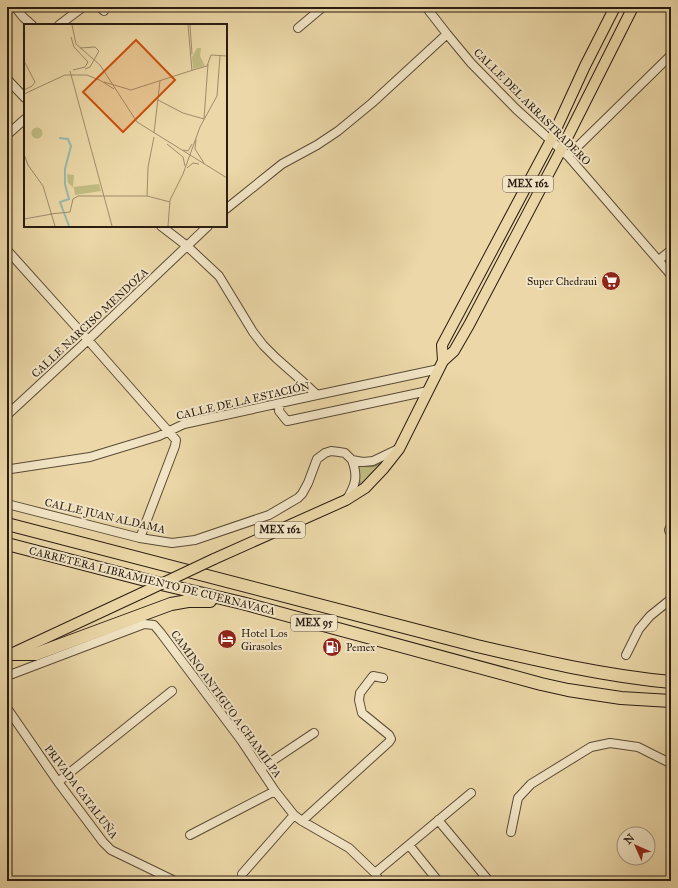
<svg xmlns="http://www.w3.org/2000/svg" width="678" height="888" viewBox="0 0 678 888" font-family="'IM FELL Great Primer',serif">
<rect width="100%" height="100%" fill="#ebd7a7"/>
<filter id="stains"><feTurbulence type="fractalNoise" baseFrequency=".005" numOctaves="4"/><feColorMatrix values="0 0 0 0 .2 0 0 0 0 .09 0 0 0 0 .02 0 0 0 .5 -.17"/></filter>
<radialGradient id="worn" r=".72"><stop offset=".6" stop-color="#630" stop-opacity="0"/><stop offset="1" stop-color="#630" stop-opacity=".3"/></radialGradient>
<path fill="#c0bc82" stroke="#756c4a" d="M387,459L355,494L360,483L357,465C372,468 374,468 387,459Z"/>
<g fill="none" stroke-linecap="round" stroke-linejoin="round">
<g stroke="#5a4b36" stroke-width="10">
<path id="minor" d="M15,7L23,17L32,25
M100,7L104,11
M426,7L447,34L471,63L516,109L568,156L671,275
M59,25L83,7
M298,28L323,7
M7,79L25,98
M7,135L25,119
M568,156L671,55
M226,209L282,164L317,145L338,131L372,103L447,34
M161,226L187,246L219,276L253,332L263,345L276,358L302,381L317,395
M7,250L88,340L176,440L175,446L140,538
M659,260L671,250
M280,403L279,411L287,421L428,391
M7,415L88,340L208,226
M7,468L11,469L90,457L159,436L184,424L317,395L439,369
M347,499C356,484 358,476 352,460
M7,504L140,538L172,543L195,540L269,515L298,498L302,494L308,483L317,459L325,453L331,451L339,452L345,453L352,460L363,462L373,461L398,449
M671,526L669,530L671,534
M626,655L639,629L650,616L671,599
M7,676L144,624L154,625L160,632L241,740L275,791L294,815L302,821L349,848L375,873L379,881
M7,708L58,782L103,842L111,850L175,881
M260,769L314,733
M58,782L172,691
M438,820L489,881
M302,821L389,742L391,739L389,735L362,713L359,700L360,693L373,676L383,678
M511,832L518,798L531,784L591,747L610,743L638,747L668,762L671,764
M190,835L275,791
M409,845L438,881
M375,873L471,793
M242,874L294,815"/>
</g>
<g stroke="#2a1c11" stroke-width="12">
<path id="major" d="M443,361L442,345L551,140L585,66L615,7
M214,559L346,500L365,488L384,468L399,449L443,361L454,351L469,325L561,150L633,7
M11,654L142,593"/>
</g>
<g stroke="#2a1c11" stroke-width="14">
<path id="highway" d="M7,524L477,646C541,661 605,676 671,682
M7,544L157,583L242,603L541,684L568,690L621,698L671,701
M11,654H36L171,604L188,601H210"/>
</g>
<use href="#minor" stroke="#f2e5c6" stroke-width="8"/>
<use href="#major" stroke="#ebd7a7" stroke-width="10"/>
<use href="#highway" stroke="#ebd7a7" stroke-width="12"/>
<g stroke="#2a1c11" stroke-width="12" stroke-linecap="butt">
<path id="major-bridge" d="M142,593L214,559"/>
</g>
<use href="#major-bridge" stroke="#ebd7a7" stroke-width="10"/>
</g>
<defs>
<g id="supermarket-disc" transform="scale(1)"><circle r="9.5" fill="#8f2418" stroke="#f2e5c6"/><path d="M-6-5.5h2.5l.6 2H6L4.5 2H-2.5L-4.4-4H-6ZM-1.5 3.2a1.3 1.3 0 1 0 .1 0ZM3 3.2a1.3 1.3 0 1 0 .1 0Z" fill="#fff"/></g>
<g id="hotel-disc" transform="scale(1)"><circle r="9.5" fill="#8f2418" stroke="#f2e5c6"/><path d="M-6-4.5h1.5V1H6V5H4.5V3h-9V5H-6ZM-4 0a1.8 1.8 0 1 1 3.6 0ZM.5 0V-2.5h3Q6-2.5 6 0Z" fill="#fff"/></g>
<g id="fuel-disc" transform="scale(1)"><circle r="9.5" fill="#8f2418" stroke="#f2e5c6"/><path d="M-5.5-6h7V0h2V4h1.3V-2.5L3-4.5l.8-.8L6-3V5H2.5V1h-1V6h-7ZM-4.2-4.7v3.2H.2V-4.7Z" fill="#fff"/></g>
</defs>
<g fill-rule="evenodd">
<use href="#supermarket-disc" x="611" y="281"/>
<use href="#hotel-disc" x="227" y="639"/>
<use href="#fuel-disc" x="332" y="647"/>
</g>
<g text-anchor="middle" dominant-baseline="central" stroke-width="4" stroke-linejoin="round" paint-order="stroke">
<g fill="#f2e5c6" stroke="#665847" stroke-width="1">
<rect x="503" y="176" width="50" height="16" rx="3"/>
<rect x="255" y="522" width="50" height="16" rx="3"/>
<rect x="291" y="615" width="46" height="16" rx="3"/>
</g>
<g font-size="10" font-weight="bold" fill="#2a1c11">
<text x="528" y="184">MEX 162</text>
<text x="280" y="530">MEX 162</text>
<text x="314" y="623">MEX 95</text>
</g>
<g font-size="11" fill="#2a1c11" stroke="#f2e5c6">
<text transform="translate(532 107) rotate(45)">CALLE DEL ARRASTRADERO</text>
<text transform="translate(90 323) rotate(-43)">CALLE NARCISO MENDOZA</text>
<text transform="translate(243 401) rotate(-13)">CALLE DE LA ESTACIÓN</text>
<text transform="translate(105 516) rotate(13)">CALLE JUAN ALDAMA</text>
<text transform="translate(152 581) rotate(14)">CARRETERA LIBRAMIENTO DE CUERNAVACA</text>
<text transform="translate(226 704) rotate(54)">CAMINO ANTIGUO A CHAMILPA</text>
<text transform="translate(81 792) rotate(53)">PRIVADA CATALUÑA</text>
</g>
<g font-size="11" fill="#2a1c11" stroke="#f2e5c6" text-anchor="start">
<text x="597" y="281" text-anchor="end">Super Chedraui</text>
<text x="241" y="633">Hotel Los<tspan x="241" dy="13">Girasoles</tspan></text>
<text x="346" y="647">Pemex</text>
</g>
</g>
<g transform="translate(24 24)">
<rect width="203" height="203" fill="#ebd7a7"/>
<path d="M7.5 109a5.5 5.5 0 1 1 11 0a5.5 5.5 0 1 1-11 0ZM43,150L50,151L49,163L75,160L77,167L51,171L50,164L44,159Z" fill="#c0bc82"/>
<path d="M173,24H177L176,32L181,42L169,45L168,33Z" fill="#c0bc82"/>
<path fill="none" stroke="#98b9ac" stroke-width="2" d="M35,114L44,115L47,122L41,145V160L45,175L36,178L45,202"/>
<path fill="none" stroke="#9e8c6b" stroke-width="1" d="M48,1L52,20L76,41L113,98L203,154M164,1L168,47M166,1L168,30M47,13L50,23L64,38L61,43L49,46M56,24L71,23L75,27L66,43L61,45M0,37L11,58L8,62L0,66M169,46L183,42L187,31L203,32M46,47L88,202M74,55L90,65M80,58L107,66L169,46M0,70L41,51H63L75,56M134,76L159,89L180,95M180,95L184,40M130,109L136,57M172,115L171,125L180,139M143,120L159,133L161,142M159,126L164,127L168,120M0,130L4,141L19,162L31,202M163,144L169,139L175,140M123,172L124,143L130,113M26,190L46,188L49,175L54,172H123L146,178M0,195L28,190M144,202L146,176L159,150L176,103L193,72L196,32"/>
<path fill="#cc500d" fill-opacity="0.15" stroke="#cc500d" stroke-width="2" d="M112,16L151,56L99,108L59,68Z"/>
<rect width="203" height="203" fill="none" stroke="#2a1c11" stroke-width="2"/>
</g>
<rect width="678" height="888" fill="none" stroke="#ebd7a7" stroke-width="24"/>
<rect x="8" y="8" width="662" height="872" fill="none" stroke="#2a1c11" stroke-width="2"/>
<rect x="12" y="12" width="654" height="864" fill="none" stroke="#2a1c11"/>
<g transform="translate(636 846) rotate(315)"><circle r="19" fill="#f2e5c6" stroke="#a2957e"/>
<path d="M0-3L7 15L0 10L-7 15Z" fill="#8f2418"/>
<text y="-6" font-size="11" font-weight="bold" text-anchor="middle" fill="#2a1c11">N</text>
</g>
<rect width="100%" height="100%" filter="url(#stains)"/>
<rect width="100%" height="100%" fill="url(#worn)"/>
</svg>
